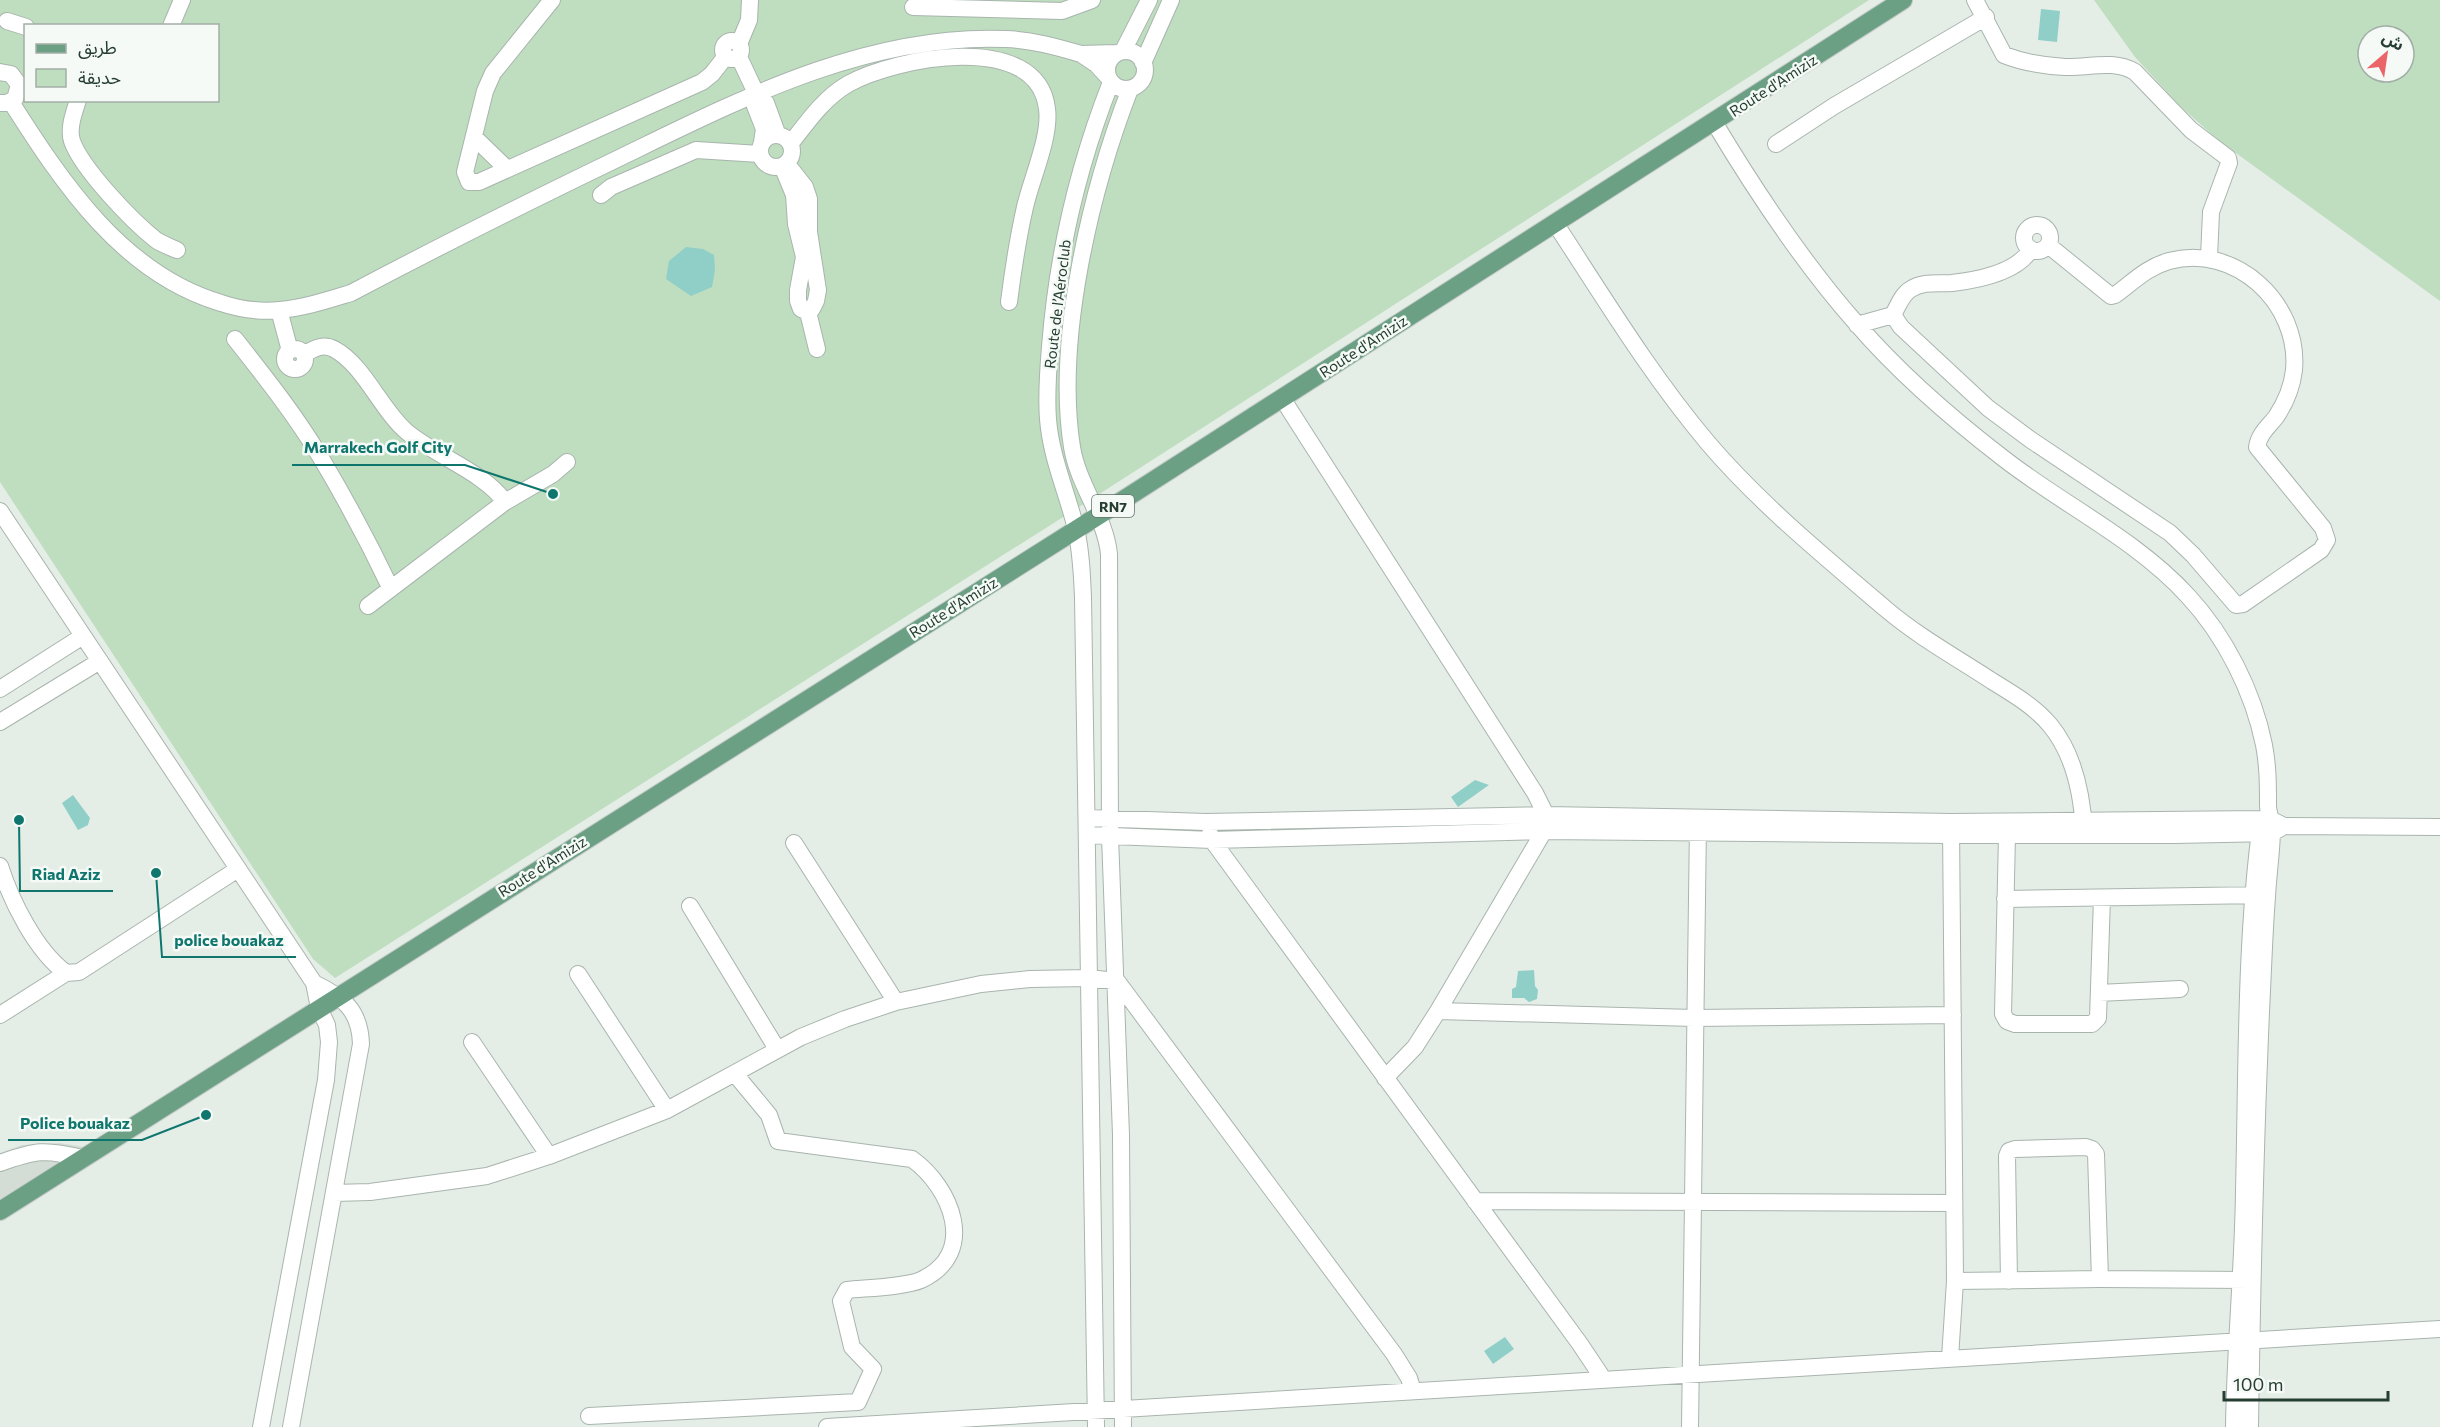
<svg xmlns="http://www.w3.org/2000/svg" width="2440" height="1427" viewBox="0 0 2440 1427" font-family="Commissioner,'Noto Sans Arabic',sans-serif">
<rect width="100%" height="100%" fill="#e5ede7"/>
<path fill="#d3ddd6" d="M60,1143L85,1147L0,1202V1153L22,1145Z"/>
<path fill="#bfddbf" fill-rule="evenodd" d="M0,0H1869L1079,507L335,978L313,959L0,482ZM26,26H218V100H26Z
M2094,0H2440V301L2218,140L2178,104L2135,57ZM2368,36H2404V72H2368Z"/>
<path fill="#90cfc8" d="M2041,9L2060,11L2057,42L2038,40Z
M686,247L703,249L714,255L715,270L712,287L691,296L666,279L669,261Z
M1475,780L1489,785L1458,807L1451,797Z
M73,795L90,818L88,825L78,830L62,803Z
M1534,970L1535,986L1538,990L1537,999L1529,1002L1524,998H1512V989L1516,987L1518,971Z
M1505,1337L1514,1349L1493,1364L1484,1351Z"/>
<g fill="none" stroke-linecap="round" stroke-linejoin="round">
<g stroke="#a8b5ad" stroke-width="18">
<path id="minor" d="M552,0L493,73L485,91L465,172L469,182H479L702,82L712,74L726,56
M1975,0L2004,55C2022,62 2046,66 2065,67C2089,68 2113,59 2135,72L2191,130L2228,158L2229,163L2211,212L2209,258
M913,7L1062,11L1092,0
M7,21L26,27
M171,26L182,0
M723 50a9 9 0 1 1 18 0a9 9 0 1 1-18 0Z
M739,44L749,20L750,0
M1123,51L1149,0
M1107 70a19 19 0 1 1 38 0a19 19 0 1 1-38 0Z
M739,57L755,91V106L764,129L762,142
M1143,63L1171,0
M0,72L11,74L19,85L15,99L7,103H0
M1108,77L1096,64L1081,54L1116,53
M755,91L766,103L777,133
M78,100C74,113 68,128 72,141C82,169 132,221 156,240C162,244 170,247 177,250
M11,102C63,184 123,274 221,303C239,309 261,312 280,310C304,308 328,300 351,293C438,247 526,203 615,160C737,101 866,33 1006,39C1032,40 1057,47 1081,54
M1714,122C1756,192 1802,262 1856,323C1899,373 1951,418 2003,458C2063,505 2136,539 2188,596C2225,636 2253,691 2264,745C2268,766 2268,785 2268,806C2268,814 2272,819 2272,828C2272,851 2268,874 2267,897C2264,935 2263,974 2261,1012C2255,1150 2252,1289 2250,1427
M760 151a16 16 0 1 1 32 0a16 16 0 1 1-32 0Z
M474,137L507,169
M791,143C808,121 824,98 848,84C894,58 1038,29 1047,109C1051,136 1031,180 1025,207C1018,238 1013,270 1009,302
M1776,144L1834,106L1986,17
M782,166L794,195L796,224L804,257L798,290V301L801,309L808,312L812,309L816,301L818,290L809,232V199L805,187L787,164
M601,195L611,187L696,150L760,154
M1555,223C1604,298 1650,374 1708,443C1761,505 1825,557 1887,610C1919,637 1957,658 1992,681C2013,694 2034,706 2050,725C2074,754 2082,793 2084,831
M2024 238a13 13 0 1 1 26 0a13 13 0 1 1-26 0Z
M279,310L290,351
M808,312L817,349
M1893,315L1901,327L1988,408L2031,440L2170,533L2193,555L2236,605L2243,604L2321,550L2327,540L2323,528L2257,447C2259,434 2268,427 2276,417C2286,402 2292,388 2294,370C2300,303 2235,243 2169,261C2147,267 2133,282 2115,295L2111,296L2048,245
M1857,325L1893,315C1898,306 1902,294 1911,289C1923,281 1939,284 1952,283C1978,280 2017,273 2031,249
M235,339C265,377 296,416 321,458C346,500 369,543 390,587
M285 359a10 10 0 1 1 20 0a10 10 0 1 1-20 0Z
M304,354C314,349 323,343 334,349C364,365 381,410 407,432C436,456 485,473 505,502
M1282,398L1535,793L1546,815L1544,831L1438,1011L1415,1047L1385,1078
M0,511L314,983L319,1008L327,1025L329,1042L326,1080L261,1427
M368,606L505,502L553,474L567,462
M0,689L83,636
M0,722L100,661
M1087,818L1206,822L1546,815L1951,822L2261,819L2272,820L2284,826L2440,827
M1210,834L1212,840L1580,1344L1600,1374L1601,1380
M1087,835L1212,840L1544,831L1951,835H2175L2272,833L2281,828
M2007,835L2003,1014L2007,1021L2015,1024H2092L2098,1018L2102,898
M794,843L896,1002
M0,866C11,901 36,951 66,973
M2005,899L2263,895
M690,906L777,1049
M578,974L667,1110
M2099,993L2180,989
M1438,1011L1694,1018L1953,1015
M0,1015L66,973L79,972L238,869
M472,1042L549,1156
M0,1163C36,1150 45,1149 83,1158
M334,1193L370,1192L487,1176L549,1156L667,1110L801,1037L845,1019L896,1002L981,984L1030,979L1088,978L1117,981L1394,1354L1409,1378L1413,1391
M1475,1201L1954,1203
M1955,1281L2100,1279L2250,1280
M2009,1281L2007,1156L2009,1151L2015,1149L2086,1147L2092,1149L2096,1154L2100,1279
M1950,1358L1955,1281L1951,826
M589,1416L858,1402L873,1369L852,1347L841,1301L847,1290C865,1288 905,1287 921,1280C979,1253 951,1187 912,1159L778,1141L769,1115L735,1074
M291,1427L361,1044C360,1010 343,997 314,983
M827,1427L2440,1329
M1096,1427L1083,597C1082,574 1081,551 1076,529C1067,492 1051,458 1048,419C1046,395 1048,371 1050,347C1057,257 1078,166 1111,82
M1123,1427L1121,1135L1110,836L1109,554C1105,516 1078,485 1072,447C1055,339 1091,190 1130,89
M1690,1427L1698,823
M2234,1427C2235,1348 2243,1270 2244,1191C2247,1068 2245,944 2261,823"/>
</g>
<g stroke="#c2c9c5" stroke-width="20">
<path id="major" d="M0,1211L1123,500L1903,0"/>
</g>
<use href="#minor" stroke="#fff" stroke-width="16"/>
<use href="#major" stroke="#6ca085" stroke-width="18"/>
</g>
<g text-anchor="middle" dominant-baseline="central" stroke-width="5" stroke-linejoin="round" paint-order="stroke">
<rect fill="#f5faf6" stroke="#63766c" stroke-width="1.5" x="1092" y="495" width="42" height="22" rx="4.5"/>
<g font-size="14" font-weight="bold" fill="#253e31">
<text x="1113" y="506">RN7</text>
</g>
<g font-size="15" fill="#253e31" stroke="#f5faf6">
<text transform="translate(1773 85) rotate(-33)">Route d'Amiziz</text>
<text transform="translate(1057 304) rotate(-83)">Route de l’Aéroclub</text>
<text transform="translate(1363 346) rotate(-33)">Route d'Amiziz</text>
<text transform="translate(953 607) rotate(-32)">Route d'Amiziz</text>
<text transform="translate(542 866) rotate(-32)">Route d'Amiziz</text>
</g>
</g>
<path fill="none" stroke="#0f766e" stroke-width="2" d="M553 494L465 465H292M19 820L20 891H113M156 873L162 957H296M206 1115L142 1140H8"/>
<g fill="#0f766e" stroke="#f5faf6" stroke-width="2">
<circle cx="553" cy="494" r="6"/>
<circle cx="19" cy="820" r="6"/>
<circle cx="156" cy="873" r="6"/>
<circle cx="206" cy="1115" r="6"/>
</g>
<g font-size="16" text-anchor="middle" font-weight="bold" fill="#0f766e" stroke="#f5faf6" stroke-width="5" stroke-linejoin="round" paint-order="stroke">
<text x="378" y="453">Marrakech Golf City</text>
<text x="66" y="880">Riad Aziz</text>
<text x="229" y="946">police bouakaz</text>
<text x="75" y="1129">Police bouakaz</text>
</g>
<rect x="24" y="24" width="195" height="78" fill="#f5faf6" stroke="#a2afa7" stroke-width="1.5"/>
<rect x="36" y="44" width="30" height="9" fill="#6ca085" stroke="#a2afa7" stroke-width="1.5"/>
<text x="78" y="54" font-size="18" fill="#253e31">طريق</text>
<rect x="36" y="69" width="30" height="18" fill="#bfddbf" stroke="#a2afa7" stroke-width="1.5"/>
<text x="78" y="84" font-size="18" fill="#253e31">حديقة</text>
<g transform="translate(2386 54) rotate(29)"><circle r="28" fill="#f5faf6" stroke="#a2afa7" stroke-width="1.5"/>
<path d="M0-4.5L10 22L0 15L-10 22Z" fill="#eb6568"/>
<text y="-9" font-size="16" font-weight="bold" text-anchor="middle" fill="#253e31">ش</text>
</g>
<path d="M2224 1391v9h164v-9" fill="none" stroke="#253e31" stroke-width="3"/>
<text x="2233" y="1391" font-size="18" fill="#253e31" stroke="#f5faf6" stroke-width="4.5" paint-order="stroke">100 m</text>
</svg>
